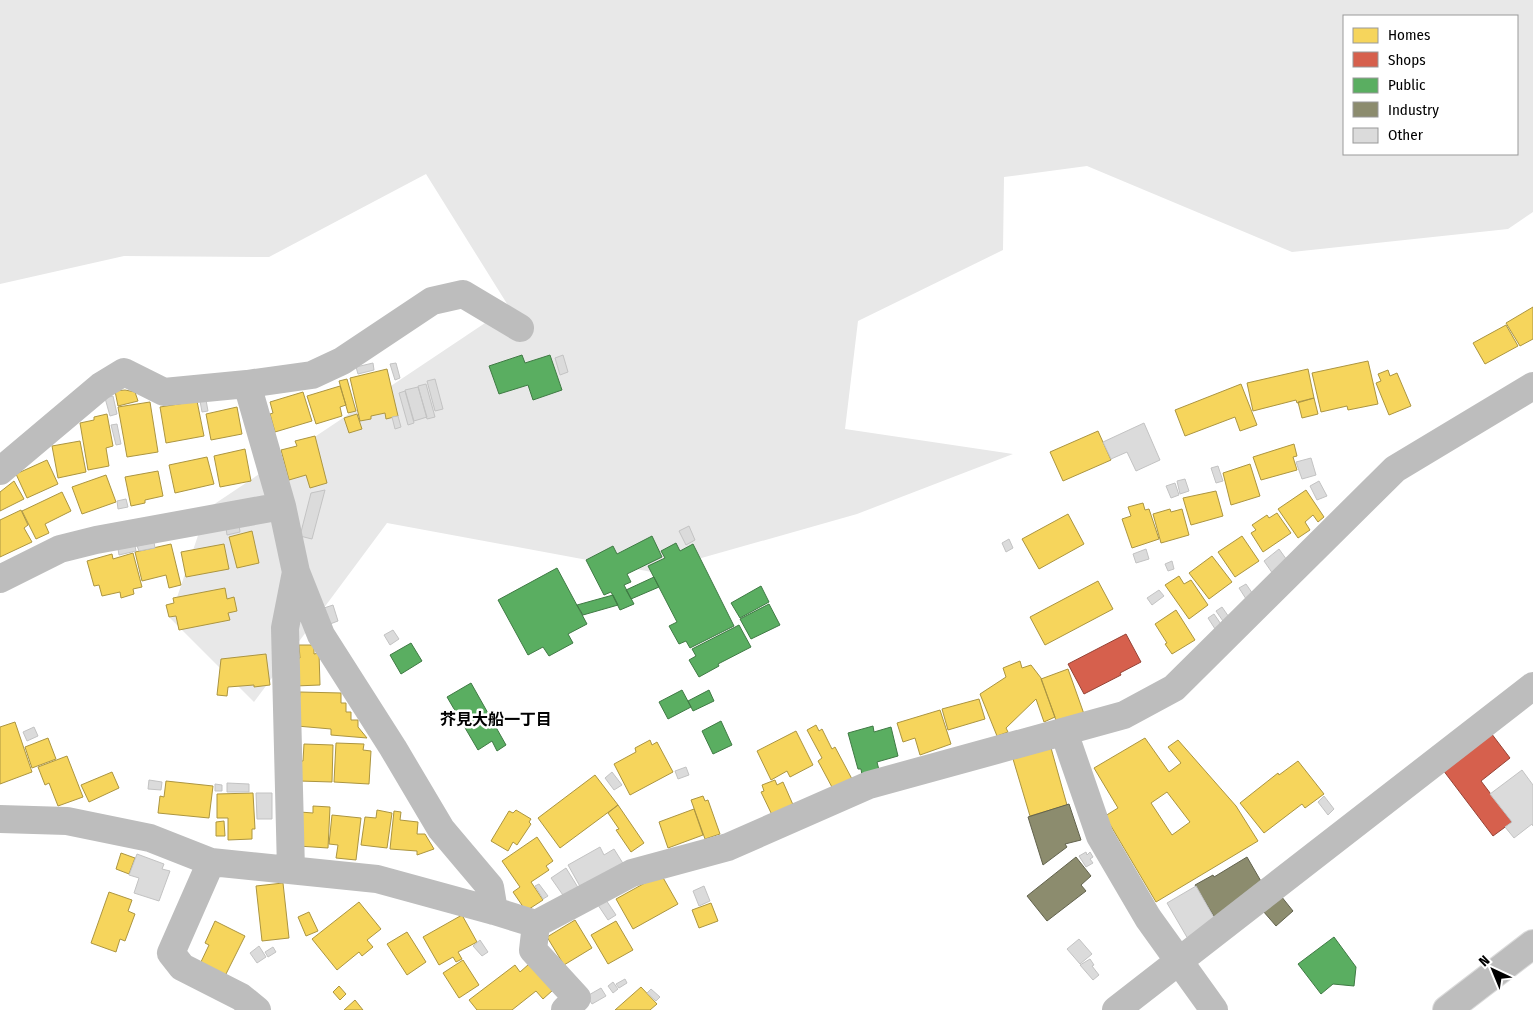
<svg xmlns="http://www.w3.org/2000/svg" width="1533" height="1010" viewBox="0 0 1533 1010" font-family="'Fira Sans Condensed','Noto Sans JP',sans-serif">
<rect width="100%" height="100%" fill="#fff"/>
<path fill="#e8e8e8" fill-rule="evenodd" d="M0,0H1533V212L1508,229L1292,252L1087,166L1004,177L1003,250L858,321L845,429L1013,454L857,514L652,572L387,523L254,702L170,618L207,509L509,307L426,174L269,257L124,256L0,284ZM1344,16H1517V154H1344Z"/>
<path fill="#f6d55c" stroke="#ac9540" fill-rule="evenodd" d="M1533,307V339L1520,346L1506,323Z
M1506,325L1518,346L1485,364L1473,343Z
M1368,361L1378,404L1348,410L1347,406L1321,412L1312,373Z
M387,369L398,416L386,419L385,413L371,416V419L360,421L350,378Z
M1308,369L1314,398L1297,403L1296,400L1253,411L1247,383Z
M1388,370L1390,376L1397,373L1411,406L1389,415L1376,383L1381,381L1378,374Z
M347,379L356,411L348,413L339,381Z
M1241,384L1257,425L1240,431L1235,417L1185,436L1175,410Z
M340,386L346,405L340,407L342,416L316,424L307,396Z
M125,390L135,392L138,401L118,406L115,391Z
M303,392L312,421L275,432L270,414L273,413L270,402Z
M1314,398L1318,414L1302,418L1298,402Z
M197,401L204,436L166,443L160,407Z
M150,402L158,452L127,457L118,407Z
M237,407L242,434L211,440L206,414Z
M107,414L113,446L106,448L109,466L88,470L80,423L94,420V417Z
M357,414L362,429L349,433L344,418Z
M1098,431L1111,460L1063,481L1050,452Z
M315,436L327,483L310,488L306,475L289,480L281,450L297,446L295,441Z
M80,441L86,472L58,478L52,446Z
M1294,444L1297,456L1293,457L1297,470L1261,480L1253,457Z
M245,449L251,481L220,487L214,456Z
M207,457L214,484L175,493L169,465Z
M47,460L58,484L27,498L16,474Z
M1250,464L1260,496L1231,505L1223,473Z
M158,471L163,496L145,500V503L131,506L125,477Z
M106,475L116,502L82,514L72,487Z
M14,481L24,499L0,511V492Z
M1306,490L1324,517L1318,522L1313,515L1305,522L1310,530L1298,538L1278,509Z
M1216,491L1223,516L1191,525L1183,498Z
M62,492L71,511L45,524L49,533L36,539L22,511Z
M1143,503L1145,510L1149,509L1159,539L1132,548L1122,519L1131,516L1128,507Z
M1170,509L1171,512L1182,509L1189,535L1161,543L1153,514Z
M21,510L28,525L24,528L32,542L0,557V520Z
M1277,513L1291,533L1263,552L1251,533L1256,530L1252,525L1267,515L1269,518Z
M1068,514L1084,544L1039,569L1022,539Z
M252,531L259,563L237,568L229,537Z
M1242,536L1259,561L1235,577L1218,552Z
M171,544L181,585L169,588L166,575L142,581L135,552Z
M224,544L229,569L186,577L181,552Z
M133,553L142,587L133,589L134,594L121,598L120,592L102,596L99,585L94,586L87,561L112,554L113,559Z
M1212,556L1232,582L1209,599L1189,573Z
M1179,576L1184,584L1191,580L1208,605L1189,619L1165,585Z
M1098,581L1113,609L1045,645L1030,617Z
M225,588L227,599L234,597L237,611L228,613L230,620L179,630L176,616L169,617L166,605L174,603L173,598Z
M1176,610L1195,640L1172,654L1165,644L1167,643L1155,624Z
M299,645H314V654L319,653L320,685L295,686V658H300Z
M266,654L270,685L254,687V685L228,687L227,696L217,695L221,659Z
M1020,661L1022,668L1031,665L1041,678L1055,717L1044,722L1036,699L1006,728L1008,732L997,736L980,694L1006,677L1003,668Z
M1068,669L1084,714L1057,723L1041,679Z
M300,692L341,693V703H346V712H351V720H358V727L367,738L331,735V729L297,726Z
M979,699L985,719L948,730L942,709Z
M940,710L951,744L920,755L915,738L903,742L897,723Z
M15,722L32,772L0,784V727Z
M816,725L819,731L822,729L832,749L835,747L852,779L833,789L818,761L822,758L807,730Z
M796,731L813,765L790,777L787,771L771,780L757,751Z
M48,738L56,759L32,768L25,747Z
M1145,738L1169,772L1181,763L1168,747L1178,740L1236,806L1258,841L1156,902L1105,816L1118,808L1094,768ZM1167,792L1190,822L1172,835L1151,803Z
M650,740L652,745L657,742L673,772L630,795L614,764L636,752L635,748Z
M336,743L364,744L363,750L371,751L369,784L334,782Z
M304,744L333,745L332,782L299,781L300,761H303Z
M1051,748L1067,805L1030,816L1013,759Z
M67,756L83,797L58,806L49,783L45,785L38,767Z
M1298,761L1324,794L1305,808L1302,804L1264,833L1240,803L1278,773L1279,775Z
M112,772L119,788L89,802L81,785Z
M595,775L618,805L560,848L538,818Z
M775,780L777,785L783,782L794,807L773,817L761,792L764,791L762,785Z
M166,781L213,786L209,818L158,813L160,796L164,797Z
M253,793L255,829H252V839L228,840V818H217V794Z
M703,796L705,801L708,800L720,834L705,839L691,800Z
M618,805L644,843L631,852L616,830L619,829L608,813Z
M313,806L330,807L328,848L298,846L300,812L313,813Z
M694,809L703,835L668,848L659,822Z
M377,810L392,813L387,848L361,845L365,817L376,818Z
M516,810L531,819L529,822L531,824L517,845L513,842L508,851L491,841L509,811L513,813Z
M394,811L401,812L400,820L418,822L417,834H425L434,849L417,855V851L390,849Z
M332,815L361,818L356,860L336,858L338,845L329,844Z
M224,821L225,836H216V822Z
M537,837L553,861L546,866L549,870L531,882L543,900L526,911L513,892L520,887L502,861Z
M121,853L135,858L129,874L116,869Z
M661,874L678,904L633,929L616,899Z
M283,883L289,938L262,941L256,886Z
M109,892L132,900L128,911L135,914L125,941L120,939L116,952L91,943Z
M359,902L381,929L367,940L373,947L362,956L359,952L337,970L312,939Z
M711,903L718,921L699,928L692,910Z
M309,912L318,931L306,936L298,917Z
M462,915L477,942L458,952L462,959L456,962L453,957L439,965L423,937Z
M575,920L592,948L564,965L547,937Z
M215,921L245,936L225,976L200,964L209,945L205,943Z
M616,921L633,950L608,964L591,935Z
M407,932L426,962L407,975L387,944Z
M463,960L479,985L459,998L443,973Z
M529,964L553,990L543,999L536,991L512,1010H477L469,1000L515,965L520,972Z
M339,986L346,994L340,1000L333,992Z
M641,987L657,1004L650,1010H615Z
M355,1000L363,1010H344Z"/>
<path fill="#d6604d" stroke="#964336" d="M1126,634L1141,662L1120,673L1121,675L1084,694L1068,664Z
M1491,733L1510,758L1481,781L1512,822L1493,836L1443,770Z"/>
<path fill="#5aae61" stroke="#3f7a44" d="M522,355L525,363L550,355L562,390L533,400L528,385L499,394L489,366Z
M652,536L662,557L627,574L631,582L624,585L634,604L620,610L611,592L604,595L586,560L613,546L617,554Z
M676,543L680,551L693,544L734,626L690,648L686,641L679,644L669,626L677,622L648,566L665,558L661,551Z
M557,568L587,624L568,634L573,643L549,656L543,647L528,655L498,600Z
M654,577L659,587L631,599L626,590Z
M761,586L769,602L740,618L731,603Z
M613,595L618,605L583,615L577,605Z
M769,604L780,625L751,639L740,619Z
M739,625L751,647L718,664L719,666L699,677L689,660L696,656L692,649Z
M411,643L422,661L401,674L390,655Z
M471,683L506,745L497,751L492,741L478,750L447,697Z
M682,690L691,707L668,719L659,702Z
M709,690L714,701L693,711L688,701Z
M721,721L732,745L713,754L702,731Z
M873,726L874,732L891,727L898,756L877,762L879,770L862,775L861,769H858L848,733Z
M1334,937L1356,967L1354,986L1333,984L1321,994L1298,964Z"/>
<path fill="#8c8c6e" stroke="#62624d" d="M1069,804L1081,840L1065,844L1067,847L1043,865L1028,817Z
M1076,857L1091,876L1081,885L1086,891L1047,921L1027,896Z
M1247,857L1262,883L1215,918L1195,885L1213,875L1214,877Z
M1281,896L1293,911L1276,926L1263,911Z"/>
<path fill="#dbdbdb" stroke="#c3c3c3" d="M563,355L568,372L560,375L555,358Z
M373,363L374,370L358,374L356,367Z
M396,363L400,378L395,380L390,364Z
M435,379L443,409L435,411L427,381Z
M426,384L435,417L427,419L418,386Z
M418,387L427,417L414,421L405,390Z
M405,391L414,423L408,425L399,393Z
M113,396L117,414L110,416L105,398Z
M206,400L208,411L202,412L200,401Z
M398,416L401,427L395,429L392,417Z
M1144,423L1160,460L1136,471L1127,452L1111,459L1103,442Z
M117,424L121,444L116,445L111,425Z
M1311,458L1316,475L1302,479L1296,462Z
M1218,466L1223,481L1216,483L1211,468Z
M1185,479L1189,491L1180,494L1177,481Z
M1319,481L1327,496L1317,500L1310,486Z
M1175,483L1179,495L1171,498L1166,486Z
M325,490L312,539L300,536L311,493Z
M126,499L128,507L118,509L117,501Z
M239,525L240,532L227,535L226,528Z
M689,526L695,540L686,545L679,531Z
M1009,539L1013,548L1006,552L1002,543Z
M154,542L155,548L139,551L137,546Z
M135,546L136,551L119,555L118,549Z
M1146,549L1149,559L1136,563L1133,554Z
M1279,549L1289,563L1273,574L1264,561Z
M1172,561L1174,569L1168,571L1165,564Z
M1246,584L1255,597L1248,602L1239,588Z
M1159,590L1164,596L1152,605L1147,598Z
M333,605L338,621L330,624L324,608Z
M1222,607L1231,620L1225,624L1216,611Z
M1214,614L1223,627L1217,632L1208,618Z
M393,630L399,639L390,645L384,635Z
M34,727L38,736L27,741L23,732Z
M686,767L689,775L678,779L675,771Z
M1522,770L1533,785V826L1532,824L1514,838L1505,827L1512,822L1490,794Z
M612,772L622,785L614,790L605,778Z
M149,780L162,782L161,790L148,789Z
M227,783L249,784V792H227Z
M215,784L222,785V791H215Z
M256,793H272V819H257Z
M1324,796L1334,809L1328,815L1318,802Z
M600,847L604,855L614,849L624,865L582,890L568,865Z
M1086,852L1087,855L1090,852L1093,857L1090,859L1093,863L1086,867L1079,856Z
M137,854L164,864L162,869L170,871L159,901L134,893L139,878L129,875Z
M566,868L579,889L565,898L551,878Z
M539,884L548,896L543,899L535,886Z
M704,886L710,901L699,906L693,891Z
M1196,886L1216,921L1188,939L1167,903Z
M606,900L616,915L608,920L598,905Z
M1079,939L1092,954L1080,964L1067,949Z
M480,940L488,952L482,956L473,946Z
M259,946L266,957L257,963L250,953Z
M273,947L276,952L268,957L265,952Z
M1090,959L1094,965L1092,966L1099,975L1093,980L1080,965Z
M625,979L627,983L619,988L616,984Z
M613,982L618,989L613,993L608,986Z
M601,988L606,996L592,1004L587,996Z
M651,989L660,997L656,1001L647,993Z"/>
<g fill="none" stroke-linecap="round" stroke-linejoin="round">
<g stroke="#dbdbdb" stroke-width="30">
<path id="major" d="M1447,1010L1533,944"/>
</g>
<path stroke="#bdbdbd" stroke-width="28" d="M247,384L282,506L296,572L321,635L393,748L441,829L490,887L494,911
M0,471L101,386L124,372L164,392L247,384L312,375L342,361L432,301L463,294L520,328
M0,579L60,549L96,540L282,506
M1064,732L1100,836L1148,918L1214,1010
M0,819L67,821L150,838L211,862L377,879L494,911L536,924L632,873L728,847L869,785L1124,715L1174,688L1395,469L1533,386
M211,862L171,953L182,967L241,997L257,1010
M291,870L285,628L296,572
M536,924L533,950L577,998L565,1010
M1116,1010L1533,686"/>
<use href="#major" stroke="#bdbdbd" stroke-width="28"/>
</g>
<g text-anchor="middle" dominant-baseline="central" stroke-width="5" stroke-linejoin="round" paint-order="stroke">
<g font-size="16" font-weight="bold" fill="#000" stroke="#fff">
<text x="496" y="719">芥見大船一丁目</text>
</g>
</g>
<rect x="1343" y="15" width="175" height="140" fill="#ffffff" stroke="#999999"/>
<rect x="1353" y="28" width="25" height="15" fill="#f6d55c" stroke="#999999"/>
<text x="1388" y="40" font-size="15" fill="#000000">Homes</text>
<rect x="1353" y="52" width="25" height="15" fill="#d6604d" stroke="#999999"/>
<text x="1388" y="65" font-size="15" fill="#000000">Shops</text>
<rect x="1353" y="78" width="25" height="15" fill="#5aae61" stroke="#999999"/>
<text x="1388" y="90" font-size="15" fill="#000000">Public</text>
<rect x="1353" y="102" width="25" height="15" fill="#8c8c6e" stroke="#999999"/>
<text x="1388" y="115" font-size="15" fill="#000000">Industry</text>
<rect x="1353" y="128" width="25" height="15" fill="#dbdbdb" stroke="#999999"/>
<text x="1388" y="140" font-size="15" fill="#000000">Other</text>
<g transform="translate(1493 970) rotate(316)" stroke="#ffffff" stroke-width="4" paint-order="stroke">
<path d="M0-4L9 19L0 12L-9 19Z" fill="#000000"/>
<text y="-8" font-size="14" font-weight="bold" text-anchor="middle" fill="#000000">N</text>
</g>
</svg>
